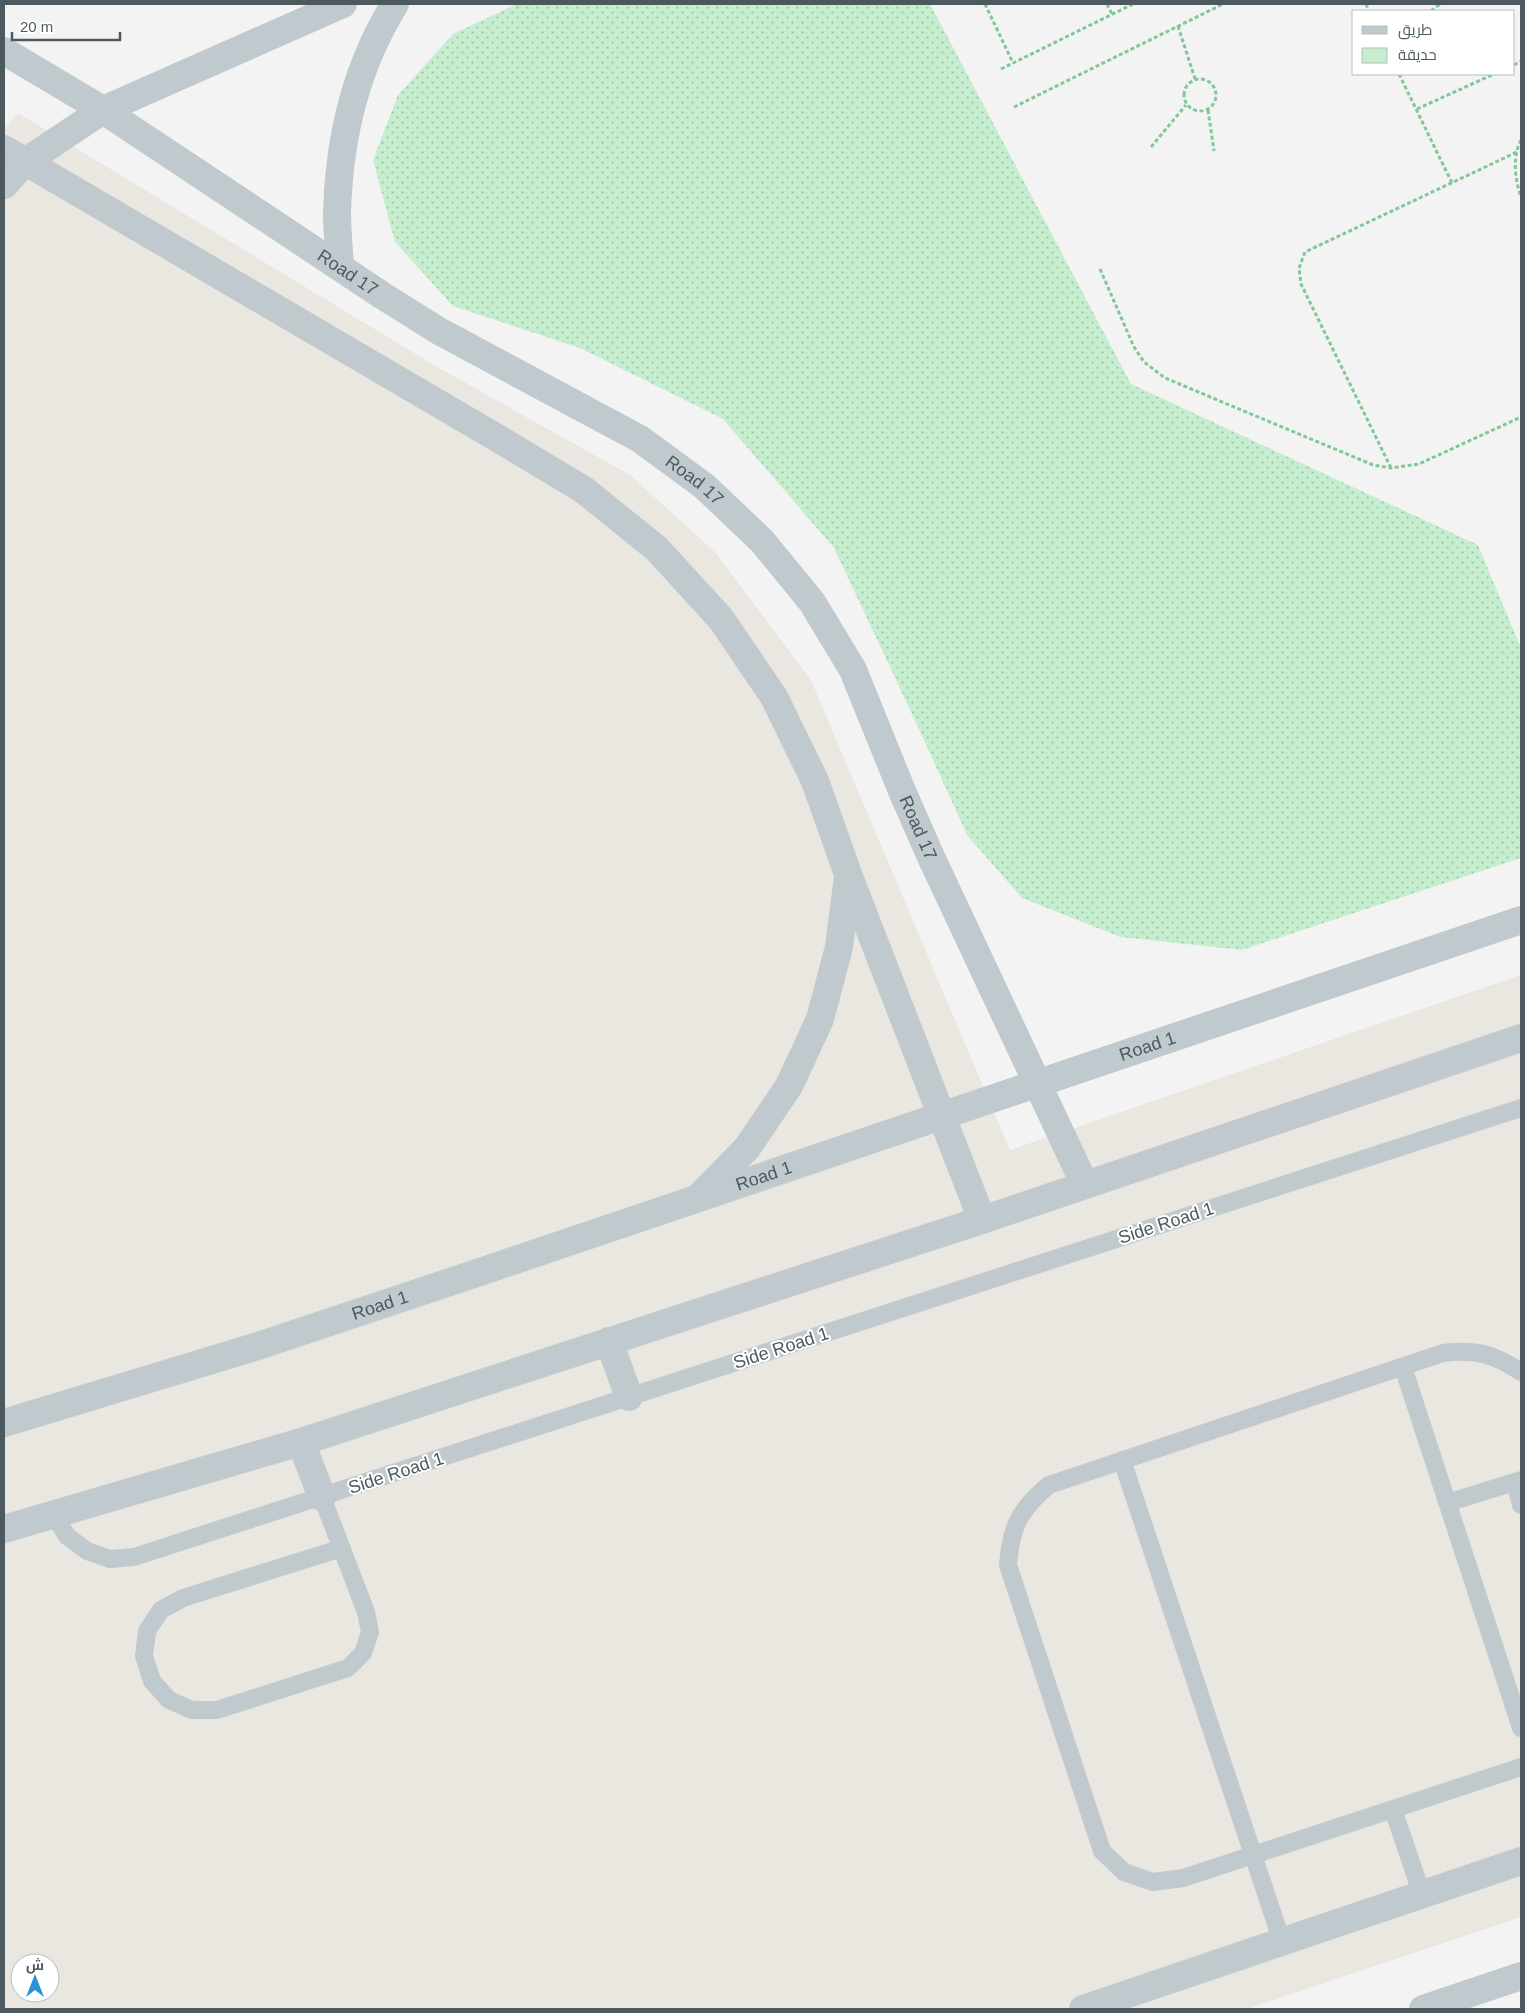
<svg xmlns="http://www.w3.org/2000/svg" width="1525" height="2013" viewBox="0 0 1525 2013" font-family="Arial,Cairo,sans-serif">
<defs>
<pattern id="green-dots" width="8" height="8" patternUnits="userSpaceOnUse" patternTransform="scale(1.25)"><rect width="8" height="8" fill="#c6edce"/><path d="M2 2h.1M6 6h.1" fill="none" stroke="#a3c3aa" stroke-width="1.8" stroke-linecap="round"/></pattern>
</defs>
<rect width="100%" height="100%" fill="#f4f3f3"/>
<path fill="#eae6e0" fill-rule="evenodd" d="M18,113L439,368L630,475L714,551L811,680L1010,1150L1521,975V1917L1247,2009H4V129ZM20,1963H50V1993H20Z"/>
<path fill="url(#green-dots)" d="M517,4H930L1131,384L1478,545L1521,648V858L1242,950L1120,937L1022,898L967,835L913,716L834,548L723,419L580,348L453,306L395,242L373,160L398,95L453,34Z"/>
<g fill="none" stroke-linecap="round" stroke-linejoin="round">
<path stroke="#81c898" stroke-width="3" stroke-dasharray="4 2.5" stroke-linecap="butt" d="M985,4L1013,63
M1107,4L1112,14
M1366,4L1369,11
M1431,11L1440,4
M1178,26L1195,79
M1514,65L1521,61
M1001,69L1133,4
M1399,74L1452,183
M1184 95a16 16 0 1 1 32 0a16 16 0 1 1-32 0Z
M1014,107L1223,4
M1417,109L1494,74
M1208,110L1214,151
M1521,140C1512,157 1515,179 1521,197
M1151,147L1186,105
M1100,269L1134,347L1144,362L1165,378L1373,465L1391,468L1419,464L1521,417
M1391,468L1301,284L1299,268L1305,252L1517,152"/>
<path stroke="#c0c9cd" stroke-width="18" d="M1403,1367L1521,1728
M1521,1372C1494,1354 1476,1349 1443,1353L1049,1485C1020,1509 1011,1526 1008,1565L1102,1851L1124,1872L1153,1882L1183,1878L1521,1767
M1122,1460L1282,1942
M1515,1482L1521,1505
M322,1497L366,1612L370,1632L363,1653L348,1668L217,1710H192L169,1700L152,1681L144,1656L147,1631L161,1610L183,1598L342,1548
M1447,1503L1521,1480
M54,1515L67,1536L87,1551L110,1559L134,1557L1521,1108
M1393,1809L1422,1895"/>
<g stroke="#c0c9cd" stroke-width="28">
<path id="s1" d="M4,51L103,110L383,296L439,331L640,439L704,486L762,541L812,602L853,670L902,791L931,857L1085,1185"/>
<path d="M4,149L504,442L584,490L657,549L721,619L774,697L815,781L848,874L982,1220"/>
<path d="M4,185L25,162L103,110L343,4"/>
<path d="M340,266C339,249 337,230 337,213C339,140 356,66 395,4"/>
<path d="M701,1195L747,1148L789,1086L820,1019L839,947L848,877"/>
<path d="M609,1341L629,1397"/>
<path id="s2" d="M4,1423L261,1345L474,1274L1521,920"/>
<path d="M301,1442L322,1497"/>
<path d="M4,1529L301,1442L982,1220L1521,1038"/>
<path d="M1083,2009L1521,1861"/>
<path d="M1423,2009L1521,1976"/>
</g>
</g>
<g text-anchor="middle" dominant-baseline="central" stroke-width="4" stroke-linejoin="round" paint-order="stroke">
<g font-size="18" fill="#4c595e" stroke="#fff">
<text stroke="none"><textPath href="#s1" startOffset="409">Road 17</textPath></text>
<text stroke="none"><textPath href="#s1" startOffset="814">Road 17</textPath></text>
<text stroke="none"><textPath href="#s1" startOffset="1234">Road 17</textPath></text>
<text stroke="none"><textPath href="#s2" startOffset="1204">Road 1</textPath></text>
<text stroke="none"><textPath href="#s2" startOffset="799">Road 1</textPath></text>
<text transform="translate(1166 1223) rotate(-18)">Side Road 1</text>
<text stroke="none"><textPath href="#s2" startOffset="394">Road 1</textPath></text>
<text transform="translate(781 1348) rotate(-18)">Side Road 1</text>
<text transform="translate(396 1473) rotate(-18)">Side Road 1</text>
</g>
</g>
<rect width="1525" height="2013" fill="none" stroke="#4c595e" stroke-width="10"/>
<rect x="1352" y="10" width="162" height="65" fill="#ffffff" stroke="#b7bdbf"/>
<rect x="1362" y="26" width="25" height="8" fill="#c0c9cd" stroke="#b7bdbf"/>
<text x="1398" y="35" font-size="15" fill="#4c595e">طريق</text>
<rect x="1362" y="48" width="25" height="15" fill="#c6edce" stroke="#b7bdbf"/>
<text x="1398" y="60" font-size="15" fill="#4c595e">حديقة</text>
<g transform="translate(35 1978)"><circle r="24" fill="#ffffff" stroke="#b7bdbf"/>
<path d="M0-4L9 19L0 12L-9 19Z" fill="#2b93d5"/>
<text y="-8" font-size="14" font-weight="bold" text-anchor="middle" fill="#4c595e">ش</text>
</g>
<path d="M12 32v8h108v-8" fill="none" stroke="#4c595e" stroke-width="2.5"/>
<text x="20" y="32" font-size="15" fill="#4c595e" stroke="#ffffff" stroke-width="4" paint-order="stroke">20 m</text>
</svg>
